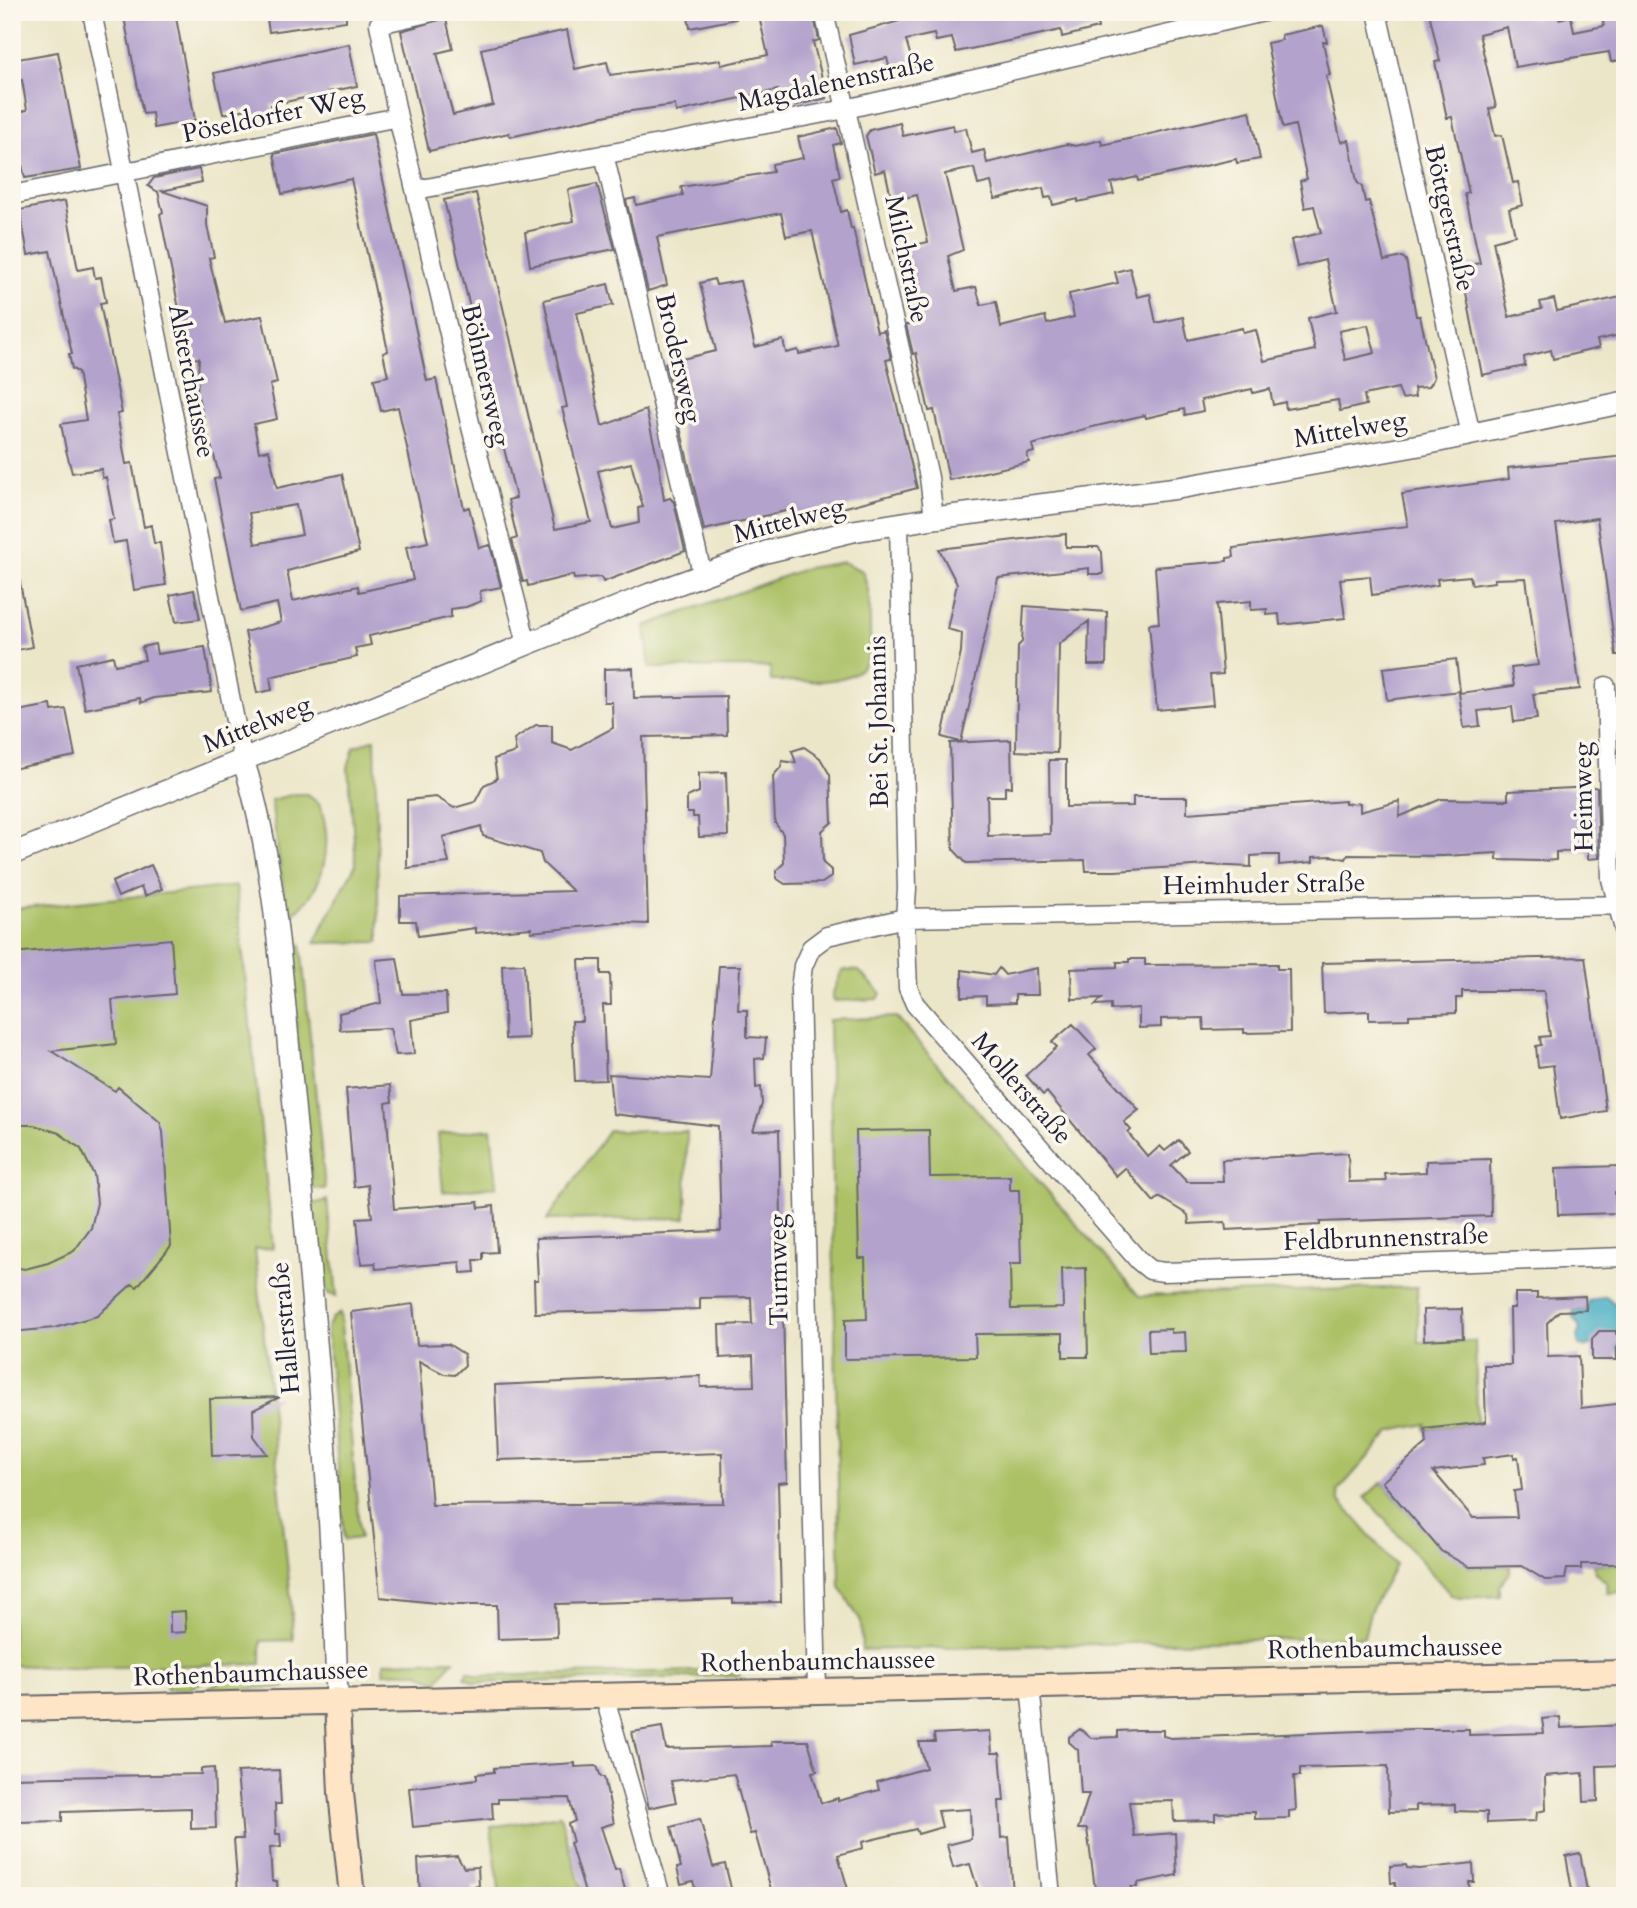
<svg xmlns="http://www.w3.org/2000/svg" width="1637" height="1908" viewBox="0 0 1637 1908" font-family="Cardo,serif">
<rect width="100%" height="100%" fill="#fbf7ec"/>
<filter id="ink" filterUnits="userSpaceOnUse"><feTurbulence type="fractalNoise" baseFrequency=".0143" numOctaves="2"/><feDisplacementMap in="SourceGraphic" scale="14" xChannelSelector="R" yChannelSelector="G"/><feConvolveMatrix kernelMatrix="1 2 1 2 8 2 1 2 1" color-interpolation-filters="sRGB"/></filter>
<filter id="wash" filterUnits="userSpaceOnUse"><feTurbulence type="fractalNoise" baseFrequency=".00686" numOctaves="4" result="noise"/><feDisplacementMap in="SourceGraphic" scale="28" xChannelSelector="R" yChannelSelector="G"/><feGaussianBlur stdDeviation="1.57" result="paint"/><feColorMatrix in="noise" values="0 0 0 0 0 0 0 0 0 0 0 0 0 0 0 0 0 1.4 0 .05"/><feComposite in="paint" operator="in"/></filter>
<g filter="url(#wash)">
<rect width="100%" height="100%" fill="#ece6c9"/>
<path fill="#acc166" stroke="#677250" stroke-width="2" d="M843,562L862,571C870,589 870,605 870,625C870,636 872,652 865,663C850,688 797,680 771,681L770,667L650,668L645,626L807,568Z
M375,739L379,942L314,943L356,864L348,767L354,747Z
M295,794H307L319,804C335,840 325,897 287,917L271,800Z
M236,886L273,1248L255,1249L291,1601L293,1640L261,1641V1664L69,1668L12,1665V909Z
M301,944L325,1189L312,1188L290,960L294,948Z
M842,970L859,971L881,993L878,999L834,1001L832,995Z
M896,1017L1139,1296L1417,1287L1419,1342L1475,1341L1477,1423L1425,1429L1426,1424L1391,1431L1338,1491L1339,1500L1395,1565L1370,1612L1364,1637L862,1650L861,1622L840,1587L829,1020Z
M491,1129L497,1186L443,1192L438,1134Z
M609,1130L687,1132L686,1218L547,1220Z
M327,1200L337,1296L329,1294L321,1284L313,1204Z
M340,1313L360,1538L344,1540L327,1329L332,1318Z
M1382,1482L1441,1550L1468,1561V1567L1510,1566V1572L1500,1586V1596L1459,1598L1451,1595L1365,1497Z
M1594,1564H1625V1592L1608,1593L1607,1583L1595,1573Z
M454,1660L437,1682L417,1672L384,1673V1662Z
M741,1670L739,1676L475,1683L464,1677L468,1671L478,1676Z
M214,1676L188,1689L167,1690L166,1677Z
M284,1677L285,1687L202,1691L225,1679Z
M560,1815L582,1891L569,1896H500L491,1827Z"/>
<path fill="#44adc3" stroke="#33687f" stroke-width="2" d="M1606,1296L1614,1303L1625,1304V1355L1621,1357L1617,1347L1624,1337L1616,1331L1587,1347L1579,1345L1577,1337L1580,1328L1573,1316L1574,1311L1587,1310L1588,1301Z"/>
<g id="blocks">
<path fill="#b3a2cc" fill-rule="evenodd" d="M123,12H175L195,120L154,128L152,113L143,114Z
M266,12H346V21L269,32Z
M687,12H735L736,19L690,28Z
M758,12H813L819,40L813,42L827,98L793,106L791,98L781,100L778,90L676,112L675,105L617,113L510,137L509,133L429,151L401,31L446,18L453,49L437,53L453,115L493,105L481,49L567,30L575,69L607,62L610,75L721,60V65L768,55Z
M932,12H1095L1098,28L1062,37L1061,30L956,52L952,38L936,41L934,34L906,40L914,68L891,74L887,58L855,65L849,35Z
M1429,12H1531L1532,18L1558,12L1559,19L1571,16L1574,32L1604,26L1602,17L1625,12V59L1611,62L1609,52L1515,67L1507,27L1479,34L1496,107L1489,109L1495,136L1502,135L1513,183L1518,182L1523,205L1509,209L1515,235L1493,241L1509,317L1542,309L1540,302L1554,299L1557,311L1625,296V334L1597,340L1599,348L1553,359L1551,350L1524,357L1525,366L1482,375L1461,267L1480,263L1465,194L1469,193L1458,145L1452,117L1447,118L1435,62L1440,61Z
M1323,26L1327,42H1323L1330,75L1326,76L1341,142L1349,140L1357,182L1362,187L1365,202L1369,201L1384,261L1402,257L1406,260L1416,316H1420L1434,378L1428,387L1414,388L1415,397L1402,399L1398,388L1364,395L1366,405L1340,411L1338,400L1286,409L1285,402L1273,405L1270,389L1253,393L1252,389L1201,400L1203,411L1185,415L1184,409L1146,418L1145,415L1088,428L1032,445L1034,452L1027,454L1029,462L949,480L934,410L929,411L916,353L913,354L906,325L910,324L909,312L898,277L900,274L894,250L928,242L917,195L892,201L885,170L875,173L866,136L870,130L900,123L903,136L953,125L954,131L966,128L972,153L984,150L987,163L1067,144L1076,146L1101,140L1102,145L1250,111L1260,159L1237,163L1236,159L1138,181L1137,177L1111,183L1114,194L1078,202V199L1053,205L1051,197L1045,198L1043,188L995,199L991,182L978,185L974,168L945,174L963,250L948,256L956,291L976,287L981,305L996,302L1001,327L1045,316L1047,324L1074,317L1069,294L1118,283L1115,272L1130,268L1137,297L1150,294L1156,323L1183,317L1188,340L1242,328L1243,333L1256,330L1264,361L1315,350L1308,318L1337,311L1325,260L1297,267L1291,240L1321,233L1314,206L1305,208L1300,181L1307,179L1295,125L1283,128L1267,43L1282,40L1281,35ZM1368,325L1375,353L1345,360L1339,331Z
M349,44L357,86L329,92L331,100L311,104L309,97L271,105L273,112L253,116L251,108L223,114L214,73Z
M58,52L81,169L25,178L14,130L22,129L20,112L27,110L22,80L15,81L12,60Z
M837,128L841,143L833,145L840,176L833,178L841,212L847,210L851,229L853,228L877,332L884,330L891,359L886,360L917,488L835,510L826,508L792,517L790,510L704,530L665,363L716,351L700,283L714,279L716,285L740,281L755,347L783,340L786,353L798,350L799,354L838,346L812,231L786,236L781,213L657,237L667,285L648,291L626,200L635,198L636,205L683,195L681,187L773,172L772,164L803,158L798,137Z
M373,134L427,381L436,379L464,509L469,507L479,548L490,545L501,587L480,591L481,601L466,607L451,609V617L369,636L371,645L355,648L357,657L270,677L272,690L257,693L245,632L281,622L277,603L241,611L214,479L220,478L197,393L199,358L189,359L160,214L163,212L158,192L148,186L154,178L199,169L202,182L162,191L207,206V225L214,257L209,258L225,323L262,316L277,383L270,385L277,419L254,424L259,452L269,450L277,488L342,474L359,552L287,571L293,601L358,586L359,592L413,580L406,547L428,542L398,407L381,411L374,379L388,376L383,353L388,351L351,179L282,194L274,154ZM296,505L302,535L255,544L249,513Z
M597,184L615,249L530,266L525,232L574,221L568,190Z
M476,193L555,529L591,522L562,408L567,407L544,300L608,284L613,305L577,313L602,426L646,410L659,464L664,500L670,498L674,502L685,551L603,582L601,577L574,579L573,575L528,586L527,581L523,582L512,540L517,538L508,500L516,498L444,200ZM631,463L643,507L638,508L639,523L612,529L598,471Z
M65,201L78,270L93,267L95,278L101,277L106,302L100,303L122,413L117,414L126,464L132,463L144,527L151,525L154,543H160L166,585L134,590L126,541L113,543L109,520L114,519L106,477L102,478L101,469L72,473L66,450L61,424L86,420L78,372L72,369L69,354H72L50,251L28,255L20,210Z
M1625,456V655H1616L1597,518L1556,524L1580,689L1533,694L1537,719L1514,722L1512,707L1478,711L1480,726L1464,728L1459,693L1514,686L1511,668L1538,665L1526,578L1494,579L1495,582L1472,585L1470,576L1437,579L1438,585L1372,595L1370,576L1340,579L1345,618L1280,625L1279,614L1267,615V609L1251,610V601L1217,604L1223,674L1210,675L1213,705L1157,710L1149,624L1159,623L1155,567L1227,561V558L1234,557L1233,548L1408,526L1402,494L1509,479L1508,468Z
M1066,534V547H1098L1102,552L1103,574H1089V568L998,578L961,742L942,737L961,652L962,633L947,629L957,584L939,549Z
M19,577L32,647L12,651V578Z
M194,590L200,619L176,622L170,595Z
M1024,606L1107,612L1106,665H1088L1089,621L1059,644L1057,753L1016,751L1018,646L1022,642Z
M155,644L157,654L205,647L212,692L154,698L141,703L140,698L85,709L76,664L113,656L115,665L145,660L142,647Z
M1456,659L1460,691L1387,700L1383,668Z
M633,668L634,698L726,696L727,735L643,737L648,924L619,923L531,932V928L475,933V928L418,936L416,921H400V896L573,891L543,863L540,853L483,836L481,826L443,837L449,863L407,868V800L436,797L454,808L475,802L484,785L497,779L494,759L516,752L514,739L536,725H552V743L572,750L613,728L612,702H604V669Z
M51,705L52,711L66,709L75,756L12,769V712Z
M1011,740L1012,787H1005V796H987L988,836L1050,834L1049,760H1066V807L1133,806V797H1187V813L1345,801V804L1360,803V812L1400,801L1399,817L1441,799L1508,800V791L1594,787L1597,788L1599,858L1588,859V851L1556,852V860L1541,861L1497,860V853L1443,856L1348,855L1346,859L1332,856L1313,857V862L1279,865V855H1265L1251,856V867L1208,865L1115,871H1086L1085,860L966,863L953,849L950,743Z
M804,747L820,758L830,775L832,822L822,831L823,863L831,870V877L822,883L785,884L776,878V871L784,863L783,834L775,823L773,776L781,767L782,761L796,763L792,751Z
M726,772L728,836L699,837L698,817H693V813H687V797L699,792V773Z
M1620,788H1625V858H1622Z
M151,865L162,889L145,896L141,887L118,897L112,882Z
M171,939L175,994L112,1000L116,1044L51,1051L115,1091L118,1087L160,1122L163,1132L171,1246L137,1287L132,1284L97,1316L54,1328L12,1332V1267L25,1269L48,1263L74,1251L91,1228L97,1203L94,1175L81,1149L59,1133L34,1125H12V953Z
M1585,957L1606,1111L1560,1119L1553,1065L1538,1067L1536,1046L1541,1045L1540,1037L1550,1036L1544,991H1462V998H1456V1013L1409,1015V1019L1369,1020V1011L1324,1013L1322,963Z
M397,958L403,994L446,993L447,1013L411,1020L414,1054L396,1055L390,1028L340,1030L339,1013L381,1003L376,960Z
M1129,959H1145V965L1277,964V969H1289L1290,1032L1244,1033V1029L1204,1030L1203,1018L1161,1019V1027L1139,1028V1008L1111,1010V1004L1095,1005L1102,998L1072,999L1071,969L1117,967V962H1129Z
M579,960H601V974H610L611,1005H603L606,1080L575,1081L572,1021H582Z
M524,964L528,1038L505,1039L502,965Z
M719,966H740L738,1010H747V1037L766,1038L764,1058L755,1059L756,1088L761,1087L762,1104L753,1131L779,1130L787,1482L778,1483L781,1602L733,1603V1599L556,1604L557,1637L498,1639L497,1605H455L380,1597L351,1312L413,1304L417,1345L448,1344L464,1354L465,1365L455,1375L444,1374L419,1361L432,1505L723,1503L722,1453L498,1460L495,1385L700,1376L701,1387L754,1386L753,1356L720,1358L719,1325L752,1324L751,1297L700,1298V1309L535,1313L534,1280H538L536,1238L721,1231L718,1126L613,1114L609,1074L710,1080Z
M999,968L1005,975L1037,968L1038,995H1015V1003L986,1004V996L962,997V970L994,975Z
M1073,1024L1096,1049L1089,1055L1139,1110L1124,1122L1131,1130L1128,1133L1148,1157L1160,1146L1165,1151L1179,1140L1188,1151L1171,1165L1187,1182H1223L1222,1160L1348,1153L1349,1182L1386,1181L1385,1174L1426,1172V1161L1490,1159L1491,1216L1320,1222V1225L1226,1230L1225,1222L1189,1224L1188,1215L1159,1197L1154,1202L1125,1168L1116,1176L1047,1092L1043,1095L1026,1075L1057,1047L1052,1042Z
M390,1085L392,1102L386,1103L394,1209L478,1202L479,1208L494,1206L497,1252L483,1253V1260H474L475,1272L461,1273L460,1262L376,1269L375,1263L361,1264L357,1218L372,1217L368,1185L354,1187L346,1089Z
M929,1130L930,1177L1010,1176V1190H1019L1021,1264H1010L1011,1309L1063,1308L1062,1269L1086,1268L1088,1357H1063V1333L975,1334L976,1357L845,1359V1320L867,1319L865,1258H859L856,1131Z
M1621,1166L1622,1191L1615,1192L1616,1213L1558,1215L1556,1168Z
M1515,1293H1537V1298L1585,1296L1586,1310L1559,1311L1547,1323L1548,1357L1579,1356L1581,1408L1625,1403V1564H1581V1569H1567L1565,1579L1545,1580L1522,1566L1469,1567L1441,1551L1382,1482L1427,1443L1425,1429L1486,1422L1484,1365H1511L1510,1308H1515ZM1514,1454V1458L1518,1457L1522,1490L1514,1491L1517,1517L1473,1518L1433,1471L1484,1465L1483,1458Z
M1462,1309L1463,1338L1424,1340L1423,1310Z
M1171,1329V1333L1185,1332L1186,1352L1149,1353L1148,1330Z
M1599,1331H1616V1334L1625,1336L1617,1347V1360H1592V1339Z
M280,1397L253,1410L254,1436L267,1454L212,1456L210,1399Z
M185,1611L186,1632L170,1633V1612Z
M1560,1717L1561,1728L1625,1725V1765L1597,1766L1598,1801L1584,1802L1583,1773L1569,1774L1545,1776L1546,1810L1537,1812L1536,1821L1487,1823V1812L1455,1811V1804L1416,1805V1811L1389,1812L1388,1766L1300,1768V1776H1294L1296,1810L1289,1811V1818L1255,1819V1812H1242L1215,1813V1820L1174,1821L1173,1801L1129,1802L1134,1836L1175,1833L1177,1875L1137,1883V1887H1131V1896H1096L1087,1829H1078L1089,1794H1081L1078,1750L1069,1742V1737L1080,1729L1091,1738L1118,1737V1731L1137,1730H1163V1736L1171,1738L1414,1729H1469V1735L1544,1733L1542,1719Z
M662,1727L666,1749L772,1746L771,1741H808L817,1771L812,1772L821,1803L838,1798V1801L879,1790L877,1782L926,1768L919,1742H935L934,1734L990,1731L992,1753H1000L1004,1801H999L1001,1838L1009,1837L1013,1894L980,1896L970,1864L953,1868L947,1845L971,1839L970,1809L938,1811L942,1827L918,1834L916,1829L862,1842L863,1848L838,1855L850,1896H773L755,1833L750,1834L734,1774L671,1781L676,1802L649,1808L632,1732Z
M575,1763V1767L597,1766L601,1777H604L614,1823L601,1827L615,1870L619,1869L627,1896H586L570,1843L573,1842L568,1824L575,1821L569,1798L498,1799V1803H492L493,1819L413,1827L409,1788L477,1779V1774L494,1772V1768Z
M214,1768L216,1828L191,1829V1808L62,1812V1821L18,1822V1814H12V1778L201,1774V1769Z
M279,1770L281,1804H275L276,1834H280L281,1847L270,1848L272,1881H277L278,1896H242L238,1893L234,1839H243L237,1772Z
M700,1819L713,1867L725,1864L733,1896H697L693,1881L681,1884L677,1868L681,1867L671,1827Z
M1580,1853L1588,1896H1573L1566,1856Z
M457,1856L464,1868L478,1867L479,1886L472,1887L473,1896H420L418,1859Z
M1473,1863L1474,1882H1469L1470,1896H1396L1395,1883H1391L1390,1866L1406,1865L1407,1868L1420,1869Z"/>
</g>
</g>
<g filter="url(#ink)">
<use href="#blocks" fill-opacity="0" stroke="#69676d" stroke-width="2"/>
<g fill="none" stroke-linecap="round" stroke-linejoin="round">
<g stroke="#69676d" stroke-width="21">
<path id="minor" d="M92,12L243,760
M824,12L929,477L934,518
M1377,12L1471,435
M398,117L471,427L527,644
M604,154L702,573
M416,190L846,109L1264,12
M12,195L398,117L379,24L432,12
M899,524L907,889L905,918L908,988L915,1004L1139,1261L1150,1270L1164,1272L1625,1257
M1606,686L1611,879L1625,933
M1030,1686L1051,1896
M817,1691L800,989L803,966L811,948L827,936L905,918L1625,905
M604,1695L661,1896"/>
</g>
<g stroke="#69676d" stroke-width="24">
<path id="tertiary" d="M243,760C277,864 283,996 294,1105C313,1303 333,1501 337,1700
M12,854L650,594L766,552L853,531L934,518L1178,488L1425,444L1625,402"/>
</g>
<g stroke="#69676d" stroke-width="28">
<path id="secondary" d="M337,1700L341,1793L352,1896
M12,1709L1625,1673"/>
</g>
<use href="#minor" stroke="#fff" stroke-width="18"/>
<use href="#tertiary" stroke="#fff" stroke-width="21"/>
<use href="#secondary" stroke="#fde5c5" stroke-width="24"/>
</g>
</g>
<g text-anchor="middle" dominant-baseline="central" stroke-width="7" stroke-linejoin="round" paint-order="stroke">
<g font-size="26" fill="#22223b" stroke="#fbf7ec">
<text transform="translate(836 82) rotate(-12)">Magdalenenstraße</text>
<text transform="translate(273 115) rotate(-12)">Pöseldorfer Weg</text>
<text transform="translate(1450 218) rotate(77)">Böttgerstraße</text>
<text transform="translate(907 259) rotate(78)">Milchstraße</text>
<text transform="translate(679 358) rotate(77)">Brodersweg</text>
<text transform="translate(486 375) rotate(77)">Böhmersweg</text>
<text transform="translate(192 381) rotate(79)">Alsterchaussee</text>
<text transform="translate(1350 429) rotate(-10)">Mittelweg</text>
<text transform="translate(789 520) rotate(-15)">Mittelweg</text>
<text transform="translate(878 722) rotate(-91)">Bei St. Johannis</text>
<text transform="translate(257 724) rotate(-22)">Mittelweg</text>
<text transform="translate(1583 797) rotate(-91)">Heimweg</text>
<text transform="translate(1264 884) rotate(-1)">Heimhuder Straße</text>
<text transform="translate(1022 1088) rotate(49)">Mollerstraße</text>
<text transform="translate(1386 1238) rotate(-2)">Feldbrunnenstraße</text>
<text transform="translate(778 1270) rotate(-91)">Turmweg</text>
<text transform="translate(285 1328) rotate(-95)">Hallerstraße</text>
<text transform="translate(1385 1648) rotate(-1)">Rothenbaumchaussee</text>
<text transform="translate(818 1661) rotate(-1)">Rothenbaumchaussee</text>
<text transform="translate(251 1673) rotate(-2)">Rothenbaumchaussee</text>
</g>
</g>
<rect width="1637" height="1908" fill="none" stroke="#fbf7ec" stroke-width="42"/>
</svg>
